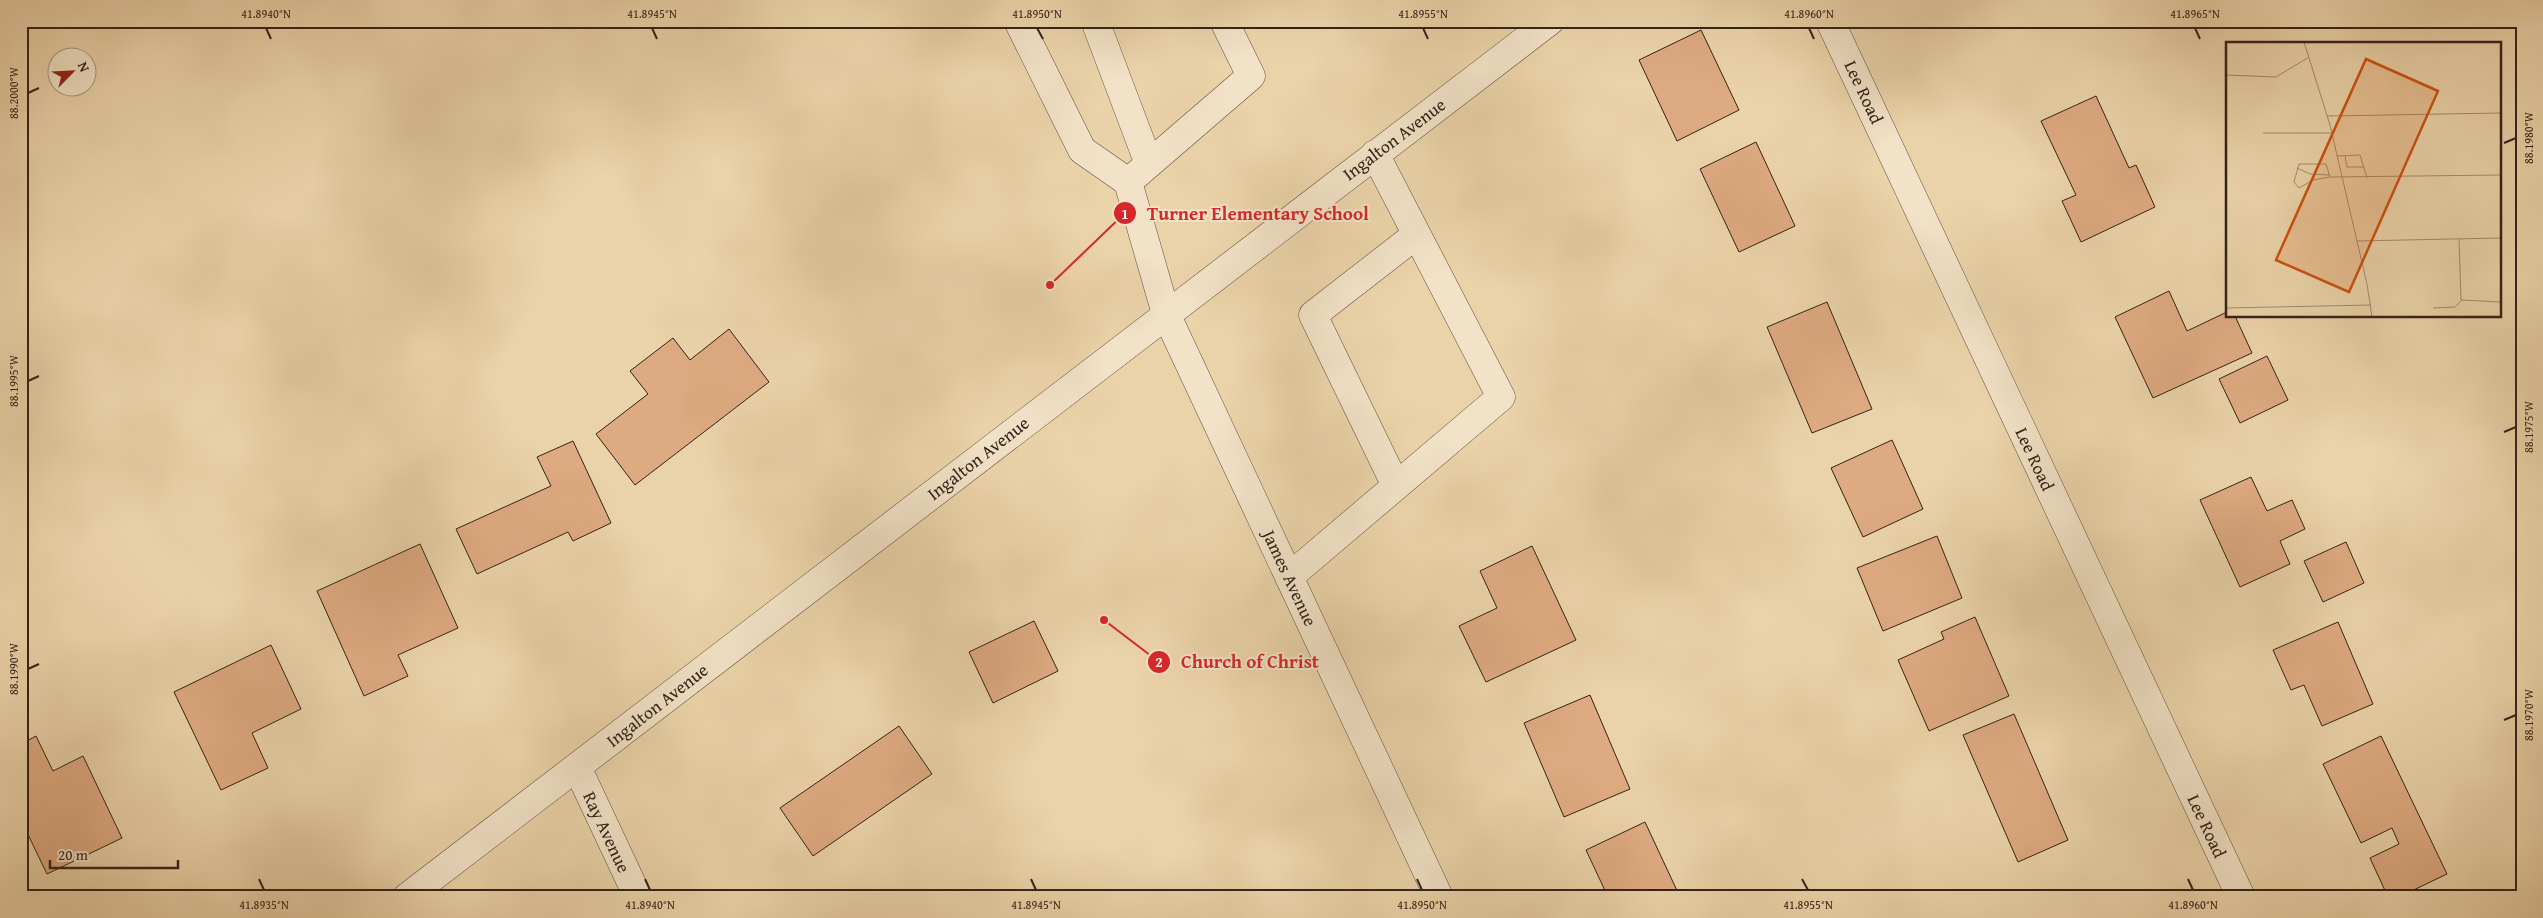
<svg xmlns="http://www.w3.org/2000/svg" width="2543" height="918" viewBox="0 0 2543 918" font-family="'Gentium Book Plus',serif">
<rect width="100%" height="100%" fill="#ebd3a9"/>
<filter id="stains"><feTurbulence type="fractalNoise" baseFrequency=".004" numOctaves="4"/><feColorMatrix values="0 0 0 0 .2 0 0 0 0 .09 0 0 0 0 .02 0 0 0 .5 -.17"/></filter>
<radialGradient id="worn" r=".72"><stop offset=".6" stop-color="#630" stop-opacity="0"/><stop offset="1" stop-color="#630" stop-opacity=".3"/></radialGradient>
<path fill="#deaa81" stroke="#342219" d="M1701,30L1739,110L1677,141L1639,60Z
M2096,96L2129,168L2136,165L2155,207L2081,242L2062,201L2076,195L2041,121Z
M1756,142L1795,226L1739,252L1700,169Z
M2169,291L2187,331L2227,312V316H2235L2252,353L2153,398L2115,317Z
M1827,302L1872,409L1812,433L1767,327Z
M729,329L769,382L635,485L596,434L648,394L630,371L673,338L690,360Z
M2267,356L2288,400L2240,423L2219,379Z
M1892,440L1923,509L1863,537L1831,468Z
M573,441L611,523L573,541L568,532L477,574L456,529L551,486L537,457Z
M2251,477L2267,511L2292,500L2305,529L2280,541L2290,564L2240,587L2200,500Z
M1937,536L1962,598L1883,631L1857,568Z
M2346,542L2364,583L2323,602L2304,561Z
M420,544L458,628L398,655L408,676L364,696L317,591Z
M1532,546L1576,640L1486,682L1459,626L1497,608L1480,571Z
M1975,617L2009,696L1929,731L1898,660L1944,639L1941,632Z
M1034,621L1058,671L993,703L969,652Z
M2338,622L2373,704L2322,726L2304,685L2291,690L2273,650Z
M271,645L301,709L252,733L268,768L221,790L174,692Z
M1590,695L1630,789L1564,817L1524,723Z
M2014,714L2068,840L2018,862L1963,735Z
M899,726L932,774L813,856L780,808Z
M36,736L53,771L83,756L122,838L47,874L21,820V815L28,812L21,797V744Z
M2381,736L2447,874L2399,897H2388L2370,858L2399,844L2392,828L2361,843L2323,764Z
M1645,822L1680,897H1608L1586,850Z"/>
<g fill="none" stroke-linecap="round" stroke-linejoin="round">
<g stroke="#624e3d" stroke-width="29">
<path id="minor" d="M1018,21L1082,150L1128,182L1166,314L1439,897
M1095,21L1149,164
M1830,21L2241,897
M1128,182L1251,76L1224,21
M1396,486L1313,315L1416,235
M1289,577L1501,397L1375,154
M577,767L638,897
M407,897L1550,21"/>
</g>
<use href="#minor" stroke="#f2e2c7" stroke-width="28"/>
</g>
<path fill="none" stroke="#342219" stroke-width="2" d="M266,28L271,39M652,28L657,39M1037,28L1043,39M1423,28L1428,39M1809,28L1814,39M2195,28L2200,39M28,93L39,88M2504,143L2516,138M28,381L39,376M2504,432L2516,427M28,669L39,664M2504,720L2516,715M259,879L264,890M645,879L650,890M1031,879L1036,890M1417,879L1422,890M1802,879L1808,890M2188,879L2193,890"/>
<g text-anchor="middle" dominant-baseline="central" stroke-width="4" stroke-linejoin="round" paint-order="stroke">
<g font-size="18" fill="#342219" stroke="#f2e2c7">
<text transform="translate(1864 92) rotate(65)">Lee Road</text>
<text transform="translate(1394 139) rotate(-37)">Ingalton Avenue</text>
<text transform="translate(978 458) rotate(-38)">Ingalton Avenue</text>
<text transform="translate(2035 459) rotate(65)">Lee Road</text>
<text transform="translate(1290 578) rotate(65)">James Avenue</text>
<text transform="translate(657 705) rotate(-38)">Ingalton Avenue</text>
<text transform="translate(2207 826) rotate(65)">Lee Road</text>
<text transform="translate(607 832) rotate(65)">Ray Avenue</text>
</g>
</g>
<g transform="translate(2226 42)">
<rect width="275" height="275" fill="#ebd3a9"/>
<path fill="none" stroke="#a28c6f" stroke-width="1" d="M78,0L104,83L141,242L146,275M0,33L50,35L83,15M101,74L275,71M37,91H105M111,114L134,113L141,136M119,114L121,125H138M71,126L84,132L104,133M104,135L100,122H73L68,140L73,146L87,138L104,135L275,133M233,197L235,258L275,260M131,199L275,196M0,266L145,263M207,266L229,265L236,258"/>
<path fill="#cd510e" fill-opacity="0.15" stroke="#cd510e" stroke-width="2.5" d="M140,17L212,49L123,250L50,218Z"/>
<rect width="275" height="275" fill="none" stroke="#342219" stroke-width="2.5"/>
</g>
<path fill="none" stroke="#d62828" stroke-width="2" d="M1050 285L1125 213M1104 620L1159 662"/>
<g fill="#d62828" stroke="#f2e2c7" stroke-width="2">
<circle cx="1050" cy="285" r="5"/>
<circle cx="1104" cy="620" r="5"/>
<circle cx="1125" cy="213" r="12"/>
<circle cx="1159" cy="662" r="12"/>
</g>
<g font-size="15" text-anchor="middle" font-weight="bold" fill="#fff">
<text x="1125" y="219">1</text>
<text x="1159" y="667">2</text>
</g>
<g font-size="19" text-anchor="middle" font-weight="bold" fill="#d62828" stroke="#f2e2c7" stroke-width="4" stroke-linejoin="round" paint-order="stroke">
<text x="1258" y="220">Turner Elementary School</text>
<text x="1250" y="668">Church of Christ</text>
</g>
<rect width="2543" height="918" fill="none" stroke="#ebd3a9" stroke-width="55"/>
<g transform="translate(72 72) rotate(66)"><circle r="24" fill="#f2e2c7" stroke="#a69581"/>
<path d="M0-4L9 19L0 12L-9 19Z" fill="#8f2418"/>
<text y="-8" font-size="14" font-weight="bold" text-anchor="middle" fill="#342219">N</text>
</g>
<path d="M50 860v8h128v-8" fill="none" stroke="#342219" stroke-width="2.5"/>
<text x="58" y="860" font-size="15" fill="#342219" stroke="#f2e2c7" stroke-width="4" paint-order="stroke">20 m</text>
<rect x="28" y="28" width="2488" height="862" fill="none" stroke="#342219" stroke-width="2"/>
<g font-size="12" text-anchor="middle" fill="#342219">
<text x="266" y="18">41.8940°N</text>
<text x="652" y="18">41.8945°N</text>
<text x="1037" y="18">41.8950°N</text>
<text x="1423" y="18">41.8955°N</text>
<text x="1809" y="18">41.8960°N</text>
<text x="2195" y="18">41.8965°N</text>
<text transform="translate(14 93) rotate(-90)" y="4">88.2000°W</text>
<text transform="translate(2529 138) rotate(-90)" y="4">88.1980°W</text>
<text transform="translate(14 381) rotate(-90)" y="4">88.1995°W</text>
<text transform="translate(2529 427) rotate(-90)" y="4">88.1975°W</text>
<text transform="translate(14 669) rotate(-90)" y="4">88.1990°W</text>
<text transform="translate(2529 715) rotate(-90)" y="4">88.1970°W</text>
<text x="264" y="909">41.8935°N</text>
<text x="650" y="909">41.8940°N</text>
<text x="1036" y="909">41.8945°N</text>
<text x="1422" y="909">41.8950°N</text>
<text x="1808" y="909">41.8955°N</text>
<text x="2193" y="909">41.8960°N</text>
</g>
<rect width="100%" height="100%" filter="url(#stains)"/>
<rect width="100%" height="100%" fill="url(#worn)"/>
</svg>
